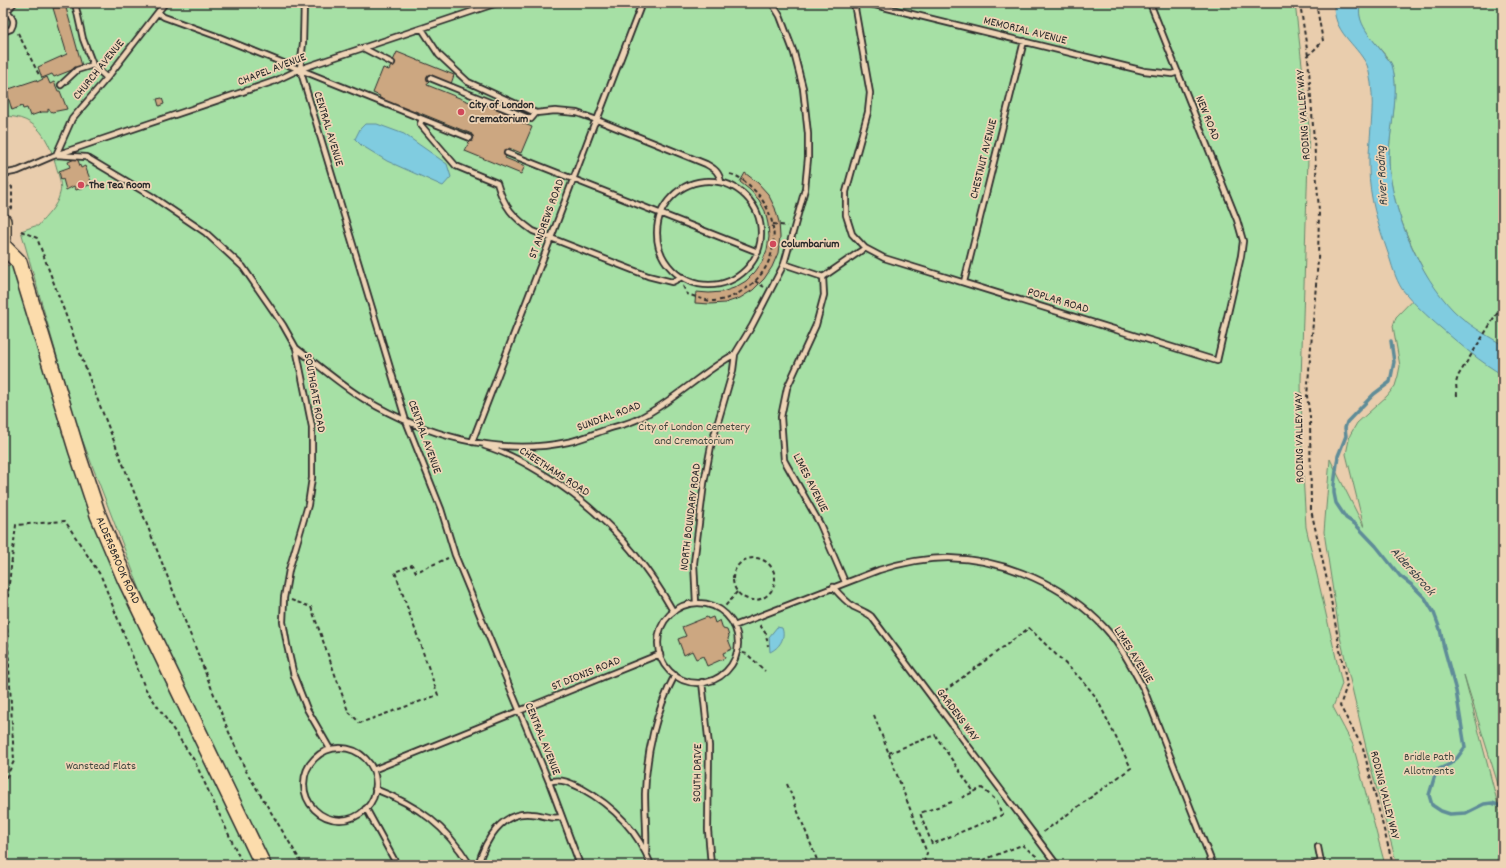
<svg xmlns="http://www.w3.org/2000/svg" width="1506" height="868" viewBox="0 0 1506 868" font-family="Dekko,sans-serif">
<rect width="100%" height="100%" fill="#e9cdad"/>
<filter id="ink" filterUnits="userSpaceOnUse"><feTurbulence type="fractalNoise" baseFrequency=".025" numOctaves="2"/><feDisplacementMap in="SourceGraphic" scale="8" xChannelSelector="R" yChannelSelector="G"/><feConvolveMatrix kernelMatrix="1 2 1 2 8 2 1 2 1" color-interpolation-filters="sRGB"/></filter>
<g filter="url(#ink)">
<path fill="#a6e0a5" stroke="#688668" d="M3,3H1295L1309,127L1301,380L1302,456L1306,527L1342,684L1333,707L1353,745L1385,865H268L141,592L77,426L21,231L35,226H38C46,216 57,207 60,193C62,187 59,176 57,169C49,139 38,116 3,116Z
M1361,3H1503V800L1464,675L1503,824V846L1495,865H1397L1369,760L1340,637L1324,532L1330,459L1364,527L1346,454L1350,435L1357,423L1387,396L1395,386L1398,376L1400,366L1393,326L1396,317L1430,282C1410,245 1391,205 1389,162C1388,133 1398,103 1394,74C1393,71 1392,66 1391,63C1380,45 1352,26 1361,3Z
M16,265L88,502L259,865H3V273L5,266Z"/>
<path fill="#80cce0" stroke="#5e8c98" d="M1334,3H1361C1354,22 1373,39 1383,53C1386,57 1390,61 1392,65C1401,95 1388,131 1389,162C1391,210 1420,276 1453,310C1467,324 1486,335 1503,345V375C1480,362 1461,345 1441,328C1427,316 1413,303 1402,289C1395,278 1392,265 1388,253C1378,224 1369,198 1369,167C1368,140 1375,111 1371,83C1370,78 1369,70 1367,65C1355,42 1333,33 1334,3Z
M365,124H377L404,134L447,164L451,177L443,186L387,161L361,145L355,139L360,129Z
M777,627L782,628C786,638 779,648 770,652L769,637Z"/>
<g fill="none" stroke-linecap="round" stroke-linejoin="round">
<path stroke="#5e8c98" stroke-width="3.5" d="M1391,341L1394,362L1390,382L1374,394L1347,422L1345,428L1346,436L1338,456L1334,485V493L1336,503L1346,518L1355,524L1376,546L1400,576L1413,586L1425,598L1434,613L1440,629L1443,644L1456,691L1465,747L1457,758L1450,764L1437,770L1435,775L1429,795L1432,805L1441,811L1450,814L1466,813L1484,804L1492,803L1501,806L1503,809
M1498,865L1503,857"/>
</g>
<path fill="#cca781" stroke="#2b2b2b" d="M53,8H66L82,66L54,77L52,74L42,78L38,67L67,54Z
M397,52L454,75L451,84L431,76L427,85L482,107L484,104L521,119L520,122L532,127L521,153L509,148L505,158L525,166L521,174L465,151L472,134L415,111L414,114L378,99L380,96L373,93L383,68L389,70Z
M47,77L50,84L54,82L58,91H60L67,109L52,112L48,109V112H42L30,116L27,108L23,109L22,106L12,110L6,90L36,80L37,82Z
M162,98L164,104L159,106L157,99Z
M77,158L81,168L85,166L92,184L76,190L74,186L66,190L63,179L61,180L59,171L70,167L68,162Z
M745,173L758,183L768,194L775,208L779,222L780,237L778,253L772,267L764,279L753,290L740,298L725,303L710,304L695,303L696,292L709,293L722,292L734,288L746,281L755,272L762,262L767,250L769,237L768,224L765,211L759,200L750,190L740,182Z
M707,617L708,619L713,617L715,623L720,620L723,629L727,630L729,636L728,639L732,649L723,653L725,658L707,666L703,656L696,659L692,651L684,655L678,639L686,636L682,627Z"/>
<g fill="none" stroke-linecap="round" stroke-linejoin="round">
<g stroke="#2b2b2b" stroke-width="8">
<path id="lane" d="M75,3L83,39L93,65L107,78
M165,3L107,78L72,119L56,155L86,157L153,197L206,233L243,267L283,325L296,348L312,427V478L308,505L289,570L284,598L283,622L287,645L294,676L307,709L330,749
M304,3L303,43L300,69L406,421L441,509L455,555L549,782L580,865
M854,3L870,93L868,112L846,192V215L852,234L865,248
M867,3L1144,71L1172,74L1178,72
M3,11C12,13 16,21 11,29L3,32
M6,12L14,3
M158,13L164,17L219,37L470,138
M422,29L439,55L468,82L536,113
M363,48L392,63
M430,78L531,119L536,113L555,111L577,113L597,120L706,164C715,169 719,172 721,182
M61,85L77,70L93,65
M422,119L420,124L456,166L497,183C504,207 513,217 533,231L648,276L672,282L682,277
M507,153L758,252
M3,174L18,171L53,156L275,81L300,69L497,3
M657 233a52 52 0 1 1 104 0a52 52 0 1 1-104 0Z
M784,264L823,277L865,248L884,258L1217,361L1241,256L1243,241L1237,220L1150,3
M823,277L824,295L816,325L787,388L781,417L784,460L820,524L845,582
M964,282L1024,41
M296,348C318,365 341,385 364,399C424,435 498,457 568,442C580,440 593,434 605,430C616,426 629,424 640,418C674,401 702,372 735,354
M472,442L551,238L594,124L597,120L642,3
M485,446C508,453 527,464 548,477C602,511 642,556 673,611
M833,587C839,594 846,602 854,607C860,610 866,612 871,616L1057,865
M696,603L694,563L704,483L711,446L733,370L735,354L752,326L784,264L805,189L808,158V134L803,88L794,53L780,16L772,3
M658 643a40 40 0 1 1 80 0a40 40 0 1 1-80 0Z
M734,626L879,570C901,563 924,558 948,558C1006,559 1066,586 1105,628C1120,644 1134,671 1144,690L1213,865
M702,682L709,746L708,830L711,865
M304 784a36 36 0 1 1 72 0a36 36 0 1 1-72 0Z
M373,770L660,654
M549,782C561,778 571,783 581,788C612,805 638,831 651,865
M375,789C419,806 445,825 470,865
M365,809L368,812L397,865
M1318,847L1321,862
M646,853C647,833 645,814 645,794C646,754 656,710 675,675
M478,865C485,841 501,811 531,814C543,814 549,820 561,817
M1312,865L1321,862L1322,865"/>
</g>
<g stroke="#2b2b2b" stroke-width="18">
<g id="primary">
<path d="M3,221V239"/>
<path id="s1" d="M3,246L19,262L77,452L98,515L125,579L263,865"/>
</g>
</g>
<path stroke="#2b2b2b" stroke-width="2" stroke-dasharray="4 3" stroke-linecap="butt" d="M1300,3L1308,56
M1316,3L1323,41L1308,56L1319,211L1318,260L1307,396L1310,417L1311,510L1329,589L1340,650L1347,685L1340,706L1363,748L1393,865
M18,33L39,75
M5,182L12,187V208L8,209
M773,224L787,226
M21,231L37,238L93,388L228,730L246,771L303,865
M755,281L764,287
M683,286L687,294C694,296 703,300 711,301C722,301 733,297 742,291C781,268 784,217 751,187C745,181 736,174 728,174
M1457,396L1456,383L1458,376L1503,304
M733 579a21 21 0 1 1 42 0a21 21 0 1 1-42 0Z
M291,600L311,607L348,711L360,723L438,695L395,572L412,565L416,572L448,558
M721,611L737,592
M760,625L766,634L768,646
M736,651L747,654L765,671
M939,695L1029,628L1082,680L1096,697L1131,768L1042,833
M874,715L927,853L923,865
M889,753L935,735L974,792
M3,784L14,761L6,609L16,525L65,521L101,576L145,688L194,760L243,865
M787,784L819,865
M952,802L920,813L932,844L1002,815L997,801L982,788L959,799
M970,865L1022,845L1036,856L1040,865"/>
<use href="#lane" stroke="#eed4b6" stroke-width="4.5"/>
<use href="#primary" stroke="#fcdcac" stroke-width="15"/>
</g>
</g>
<g fill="#d1495b" stroke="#eed4b6" stroke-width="1.5">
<circle cx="461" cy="112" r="4"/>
<circle cx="81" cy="185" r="4"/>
<circle cx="773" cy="244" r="4"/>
</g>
<g text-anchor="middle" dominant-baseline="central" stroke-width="3.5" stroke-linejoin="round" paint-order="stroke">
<g font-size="12" fill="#2b2b2b" stroke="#eed4b6">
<text transform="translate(1025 31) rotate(14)">MEMORIAL AVENUE</text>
<text transform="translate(99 70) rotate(-51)">CHURCH AVENUE</text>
<text transform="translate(272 70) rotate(-21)">CHAPEL AVENUE</text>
<text transform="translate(1304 115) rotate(-94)">RODING VALLEY WAY</text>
<text transform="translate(1207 118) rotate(68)">NEW ROAD</text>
<text transform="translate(328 129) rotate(73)">CENTRAL AVENUE</text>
<text transform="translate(984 159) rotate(-76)">CHESTNUT AVENUE</text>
<text transform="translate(547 219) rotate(-70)">ST ANDREWS ROAD</text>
<text transform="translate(1058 301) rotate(17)">POPLAR ROAD</text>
<text transform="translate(314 393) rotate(80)">SOUTHGATE ROAD</text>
<text transform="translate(609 417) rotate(-20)">SUNDIAL ROAD</text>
<text transform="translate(424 437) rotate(70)">CENTRAL AVENUE</text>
<text transform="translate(1300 438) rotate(-91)">RODING VALLEY WAY</text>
<text transform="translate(554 472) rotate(33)">CHEETHAMS ROAD</text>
<text transform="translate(810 483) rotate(63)">LIMES AVENUE</text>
<text transform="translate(691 517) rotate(-83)">NORTH BOUNDARY ROAD</text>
<text stroke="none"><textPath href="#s1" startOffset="337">ALDERSBROOK ROAD</textPath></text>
<text transform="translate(1133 655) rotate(58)">LIMES AVENUE</text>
<text transform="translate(586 674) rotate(-22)">ST DIONIS ROAD</text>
<text transform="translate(957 715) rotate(53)">GARDENS WAY</text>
<text transform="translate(542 739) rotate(68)">CENTRAL AVENUE</text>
<text transform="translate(698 773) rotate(-89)">SOUTH DRIVE</text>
<text transform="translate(1384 795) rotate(76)">RODING VALLEY WAY</text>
</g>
<g font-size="12" font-weight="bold" fill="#2b2b2b" stroke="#eed4b6" text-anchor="start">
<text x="469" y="105">City of London<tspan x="469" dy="14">Crematorium</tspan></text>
<text x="89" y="185">The Tea Room</text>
<text x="781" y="244">Columbarium</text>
</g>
<g font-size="12" fill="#3d463d" stroke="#eed4b6">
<text x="694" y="427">City of London Cemetery<tspan x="694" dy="14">and Crematorium</tspan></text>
<text x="1429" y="757">Bridle Path<tspan x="1429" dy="14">Allotments</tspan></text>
<text x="101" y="766">Wanstead Flats</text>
</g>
<g font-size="13" font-style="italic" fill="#384346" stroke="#eed4b6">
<text transform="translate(1383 176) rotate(-93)">River Roding</text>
<text transform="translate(1412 572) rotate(48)">Aldersbrook</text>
</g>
</g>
<rect width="1506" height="868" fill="none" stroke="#eed4b6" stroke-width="16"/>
<rect x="8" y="8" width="1490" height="852" fill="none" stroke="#2b2b2b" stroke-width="1.5" filter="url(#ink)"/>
</svg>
